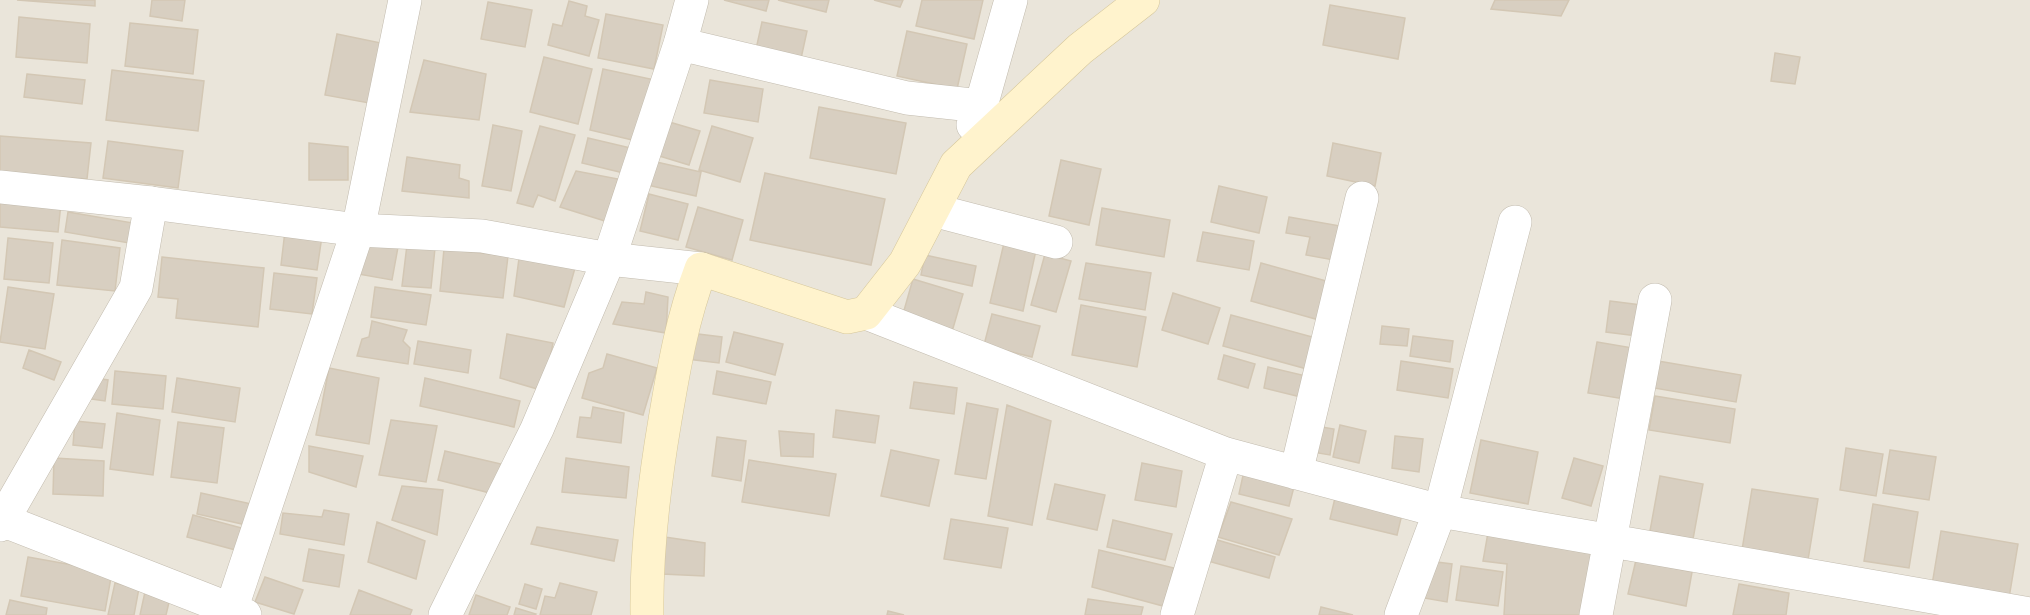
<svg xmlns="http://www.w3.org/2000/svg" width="2030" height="615" viewBox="0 0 2030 615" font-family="'Fira Sans',sans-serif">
<rect width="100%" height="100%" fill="#f6f3ec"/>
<path fill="#eae5da" d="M0,0H2030V615H0Z"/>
<path fill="#d8cfc1" stroke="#d3c7b4" stroke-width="1.5" d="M17,0H95V6Z
M152,0H185L182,21L150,16Z
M724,0H769L766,11Z
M778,0H829L826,12Z
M874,0H903L900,7Z
M922,0H983L974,39L916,26Z
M1495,0H1569L1561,16L1491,9Z
M569,1L587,6L585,16L599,20L589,56L548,45L553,24L562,26Z
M488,2L532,10L525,47L481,39Z
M1330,5L1405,18L1398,59L1323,45Z
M606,14L663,25L654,69L598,58Z
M19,17L90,24L87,63L16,57Z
M762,22L807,31L800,63L755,54Z
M130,23L198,30L193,74L125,66Z
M907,31L967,44L957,89L897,76Z
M337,34L381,43L369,103L325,95Z
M1775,53L1800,57L1795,84L1771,81Z
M544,57L592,69L578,124L530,112Z
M424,60L486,74L479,120L410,112Z
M603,69L655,80L641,142L590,130Z
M112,70L204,81L198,131L106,120Z
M27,74L85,80L82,104L24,97Z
M710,80L763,89L758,122L704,113Z
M819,107L906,123L896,174L810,158Z
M666,121L700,131L689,165L656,155Z
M493,125L522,131L511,191L482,186Z
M540,126L575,135L555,201L538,195L533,207L517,203Z
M712,126L753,138L740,182L699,170Z
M0,136L91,143L87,179L0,172Z
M588,138L635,149L628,174L582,163Z
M108,141L183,151L178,188L103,178Z
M309,143L348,147V180H309Z
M1333,143L1381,153L1375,186L1327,176Z
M407,157L460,165L459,178L469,181V198L402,191Z
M1061,160L1101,169L1089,225L1049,216Z
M652,161L701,172L696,196L647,185Z
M576,171L618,179L605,221L560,207Z
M765,173L885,199L871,265L750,240Z
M1219,186L1267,197L1259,233L1211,222Z
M649,194L688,204L678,240L640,231Z
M0,198L61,203L58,232L0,227Z
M698,207L743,220L732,260L686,247Z
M1102,208L1170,220L1164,257L1096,245Z
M68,212L133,223L129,243L65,232Z
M1289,217L1346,227L1339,261L1306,255L1310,237L1286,233Z
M285,231L322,236L317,270L281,265Z
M1203,232L1254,241L1249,270L1197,261Z
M8,238L53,243L49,283L4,279Z
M62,240L120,248L115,291L57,285Z
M364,241L398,247L392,280L358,274Z
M1004,243L1036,250L1023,311L990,303Z
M407,245L435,248L431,288L402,286Z
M444,249L508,256L503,298L440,291Z
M520,251L575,268L564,307L514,296Z
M1045,254L1071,261L1056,312L1031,305Z
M925,255L976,266L972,286L921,275Z
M162,257L264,268L258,327L176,318L178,299L158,297Z
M1086,263L1151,273L1145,310L1079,299Z
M1261,263L1330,282L1319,320L1251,301Z
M274,273L317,278L312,314L270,309Z
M913,279L963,294L951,335L901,321Z
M8,287L54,294L45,349L0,342Z
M375,287L431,295L426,325L371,317Z
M646,292L668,297L666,333L613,324L622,302L644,304Z
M1173,293L1220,308L1208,344L1162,330Z
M1610,301L1641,305L1637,336L1606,332Z
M1081,305L1146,317L1137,367L1072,355Z
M992,314L1040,326L1032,357L984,345Z
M1231,315L1316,338L1307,369L1223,346Z
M372,321L407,330L403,341L410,348L408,364L357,356L362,339L369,337Z
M1382,326L1409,329L1407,346L1380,344Z
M734,332L783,344L775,375L726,362Z
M690,333L722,337L719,363L687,359Z
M507,334L553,343L544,391L500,378Z
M1413,336L1453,341L1450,362L1410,356Z
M418,341L471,350L468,373L414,364Z
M1597,342L1633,348L1624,399L1588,393Z
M29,350L61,362L54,380L23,368Z
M607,354L657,368L643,415L582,398L589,373L603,368Z
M1224,355L1255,364L1248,388L1218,379Z
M1401,361L1453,369L1448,398L1397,390Z
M1658,361L1741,375L1736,402L1654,388Z
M1268,367L1306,376L1301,397L1264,388Z
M329,368L379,378L369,444L316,435Z
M115,371L166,376L163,409L112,404Z
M717,371L771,382L766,404L713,394Z
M88,377L108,380L105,401L85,398Z
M177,378L240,388L235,422L172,412Z
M425,378L520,401L514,427L420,406Z
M914,382L957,388L954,414L910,408Z
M1655,396L1735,409L1730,443L1649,430Z
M967,403L998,409L986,479L955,474Z
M1007,405L1051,421L1032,525L988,516Z
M593,407L624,413L621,443L577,437L580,417L591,418Z
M836,410L879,416L875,443L833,437Z
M117,413L160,420L153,475L110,469Z
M391,420L437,426L426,482L379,475Z
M75,421L105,424L102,448L73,445Z
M178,422L224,428L217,483L171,477Z
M1340,425L1366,431L1359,463L1333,457Z
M1316,426L1334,429L1330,455L1312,452Z
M779,431L814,434L813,457L781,456Z
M1395,436L1423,439L1419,472L1392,468Z
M717,437L746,441L741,481L712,476Z
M1481,440L1538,452L1528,504L1470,493Z
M309,446L363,456L356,487L309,472Z
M1846,448L1883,454L1876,496L1840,490Z
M891,450L939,460L929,506L881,496Z
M1890,450L1936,457L1929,500L1883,493Z
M445,451L501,464L494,494L438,480Z
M54,458L104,461L103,496L53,494Z
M566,458L629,467L626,498L562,492Z
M1574,458L1603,466L1591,506L1562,498Z
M749,460L836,474L829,516L742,502Z
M1142,463L1182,471L1176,507L1135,500Z
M1244,471L1295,483L1289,506L1239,494Z
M1660,476L1703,484L1693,539L1650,531Z
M1055,484L1105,495L1097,530L1047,519Z
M402,486L443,490L437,535L392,520Z
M1752,489L1818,499L1807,566L1741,556Z
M201,493L256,505L251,526L197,514Z
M1335,498L1402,514L1397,535L1330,519Z
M1231,502L1292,519L1279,555L1218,537Z
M1873,504L1918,512L1909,568L1864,561Z
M324,510L349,514L344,545L280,534L283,513L322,517Z
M193,515L249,530L243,552L187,537Z
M951,519L1008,528L1001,568L944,559Z
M1113,520L1172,534L1165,560L1107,547Z
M377,522L425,541L416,579L368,562Z
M537,527L618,540L614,561L531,544Z
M1489,527L1598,551L1585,615H1504L1507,564L1483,561Z
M1941,531L2018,544L2009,598L1932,585Z
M658,536L705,543L704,576L662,574Z
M1214,539L1275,557L1269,578L1208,561Z
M309,549L344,555L339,587L303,581Z
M1099,550L1174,568L1163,606L1092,587Z
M28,557L112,572L105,611L21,596Z
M1636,560L1692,572L1686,606L1628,594Z
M1429,561L1452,564L1447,602L1424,598Z
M1461,566L1503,572L1498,606L1456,600Z
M265,577L303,590L294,614L255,602Z
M115,583L139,588L134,615H108Z
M560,583L597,592L591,615H540L545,596L555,598Z
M525,584L542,589L536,609L519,604Z
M1739,584L1789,593L1786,615H1733Z
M359,590L412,610L410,615H350Z
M145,592L170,598L166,615H140Z
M476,595L510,607L507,615H469Z
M1088,599L1143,607L1141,615H1085Z
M10,600L47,608L46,615H6Z
M1321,607L1353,615H1319Z
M516,608L536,614L535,615H514Z
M888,611L904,615H887Z"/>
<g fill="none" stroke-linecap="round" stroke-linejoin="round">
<g stroke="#c2bbae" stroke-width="34">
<path id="minor" d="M680,44L907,98L981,106
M973,125L981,106L1011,0
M933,210L1056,242
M866,313L1226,454L1440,511L2030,614
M1296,473L1362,198
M2,520L245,615
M0,525L136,288L151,203
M231,610L358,230L405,0
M445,615L537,429L609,259L680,44L692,0
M1177,615L1226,454
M1401,615L1440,511L1515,222
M1596,615L1655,300"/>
</g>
<g stroke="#c2bbae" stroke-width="34">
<path id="tertiary" d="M0,187L151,203L358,230L482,236L609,259L701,269"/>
</g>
<g stroke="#d6c79b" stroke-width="34">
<path id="secondary" d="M647,615C646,549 654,485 665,420C674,367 682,319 701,269L847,317L866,313L905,263L956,165L1080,49L1143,0"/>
</g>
<use href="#minor" stroke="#fff" stroke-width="33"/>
<use href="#tertiary" stroke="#fff" stroke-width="33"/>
<use href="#secondary" stroke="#fff3cd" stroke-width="33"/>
</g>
</svg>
